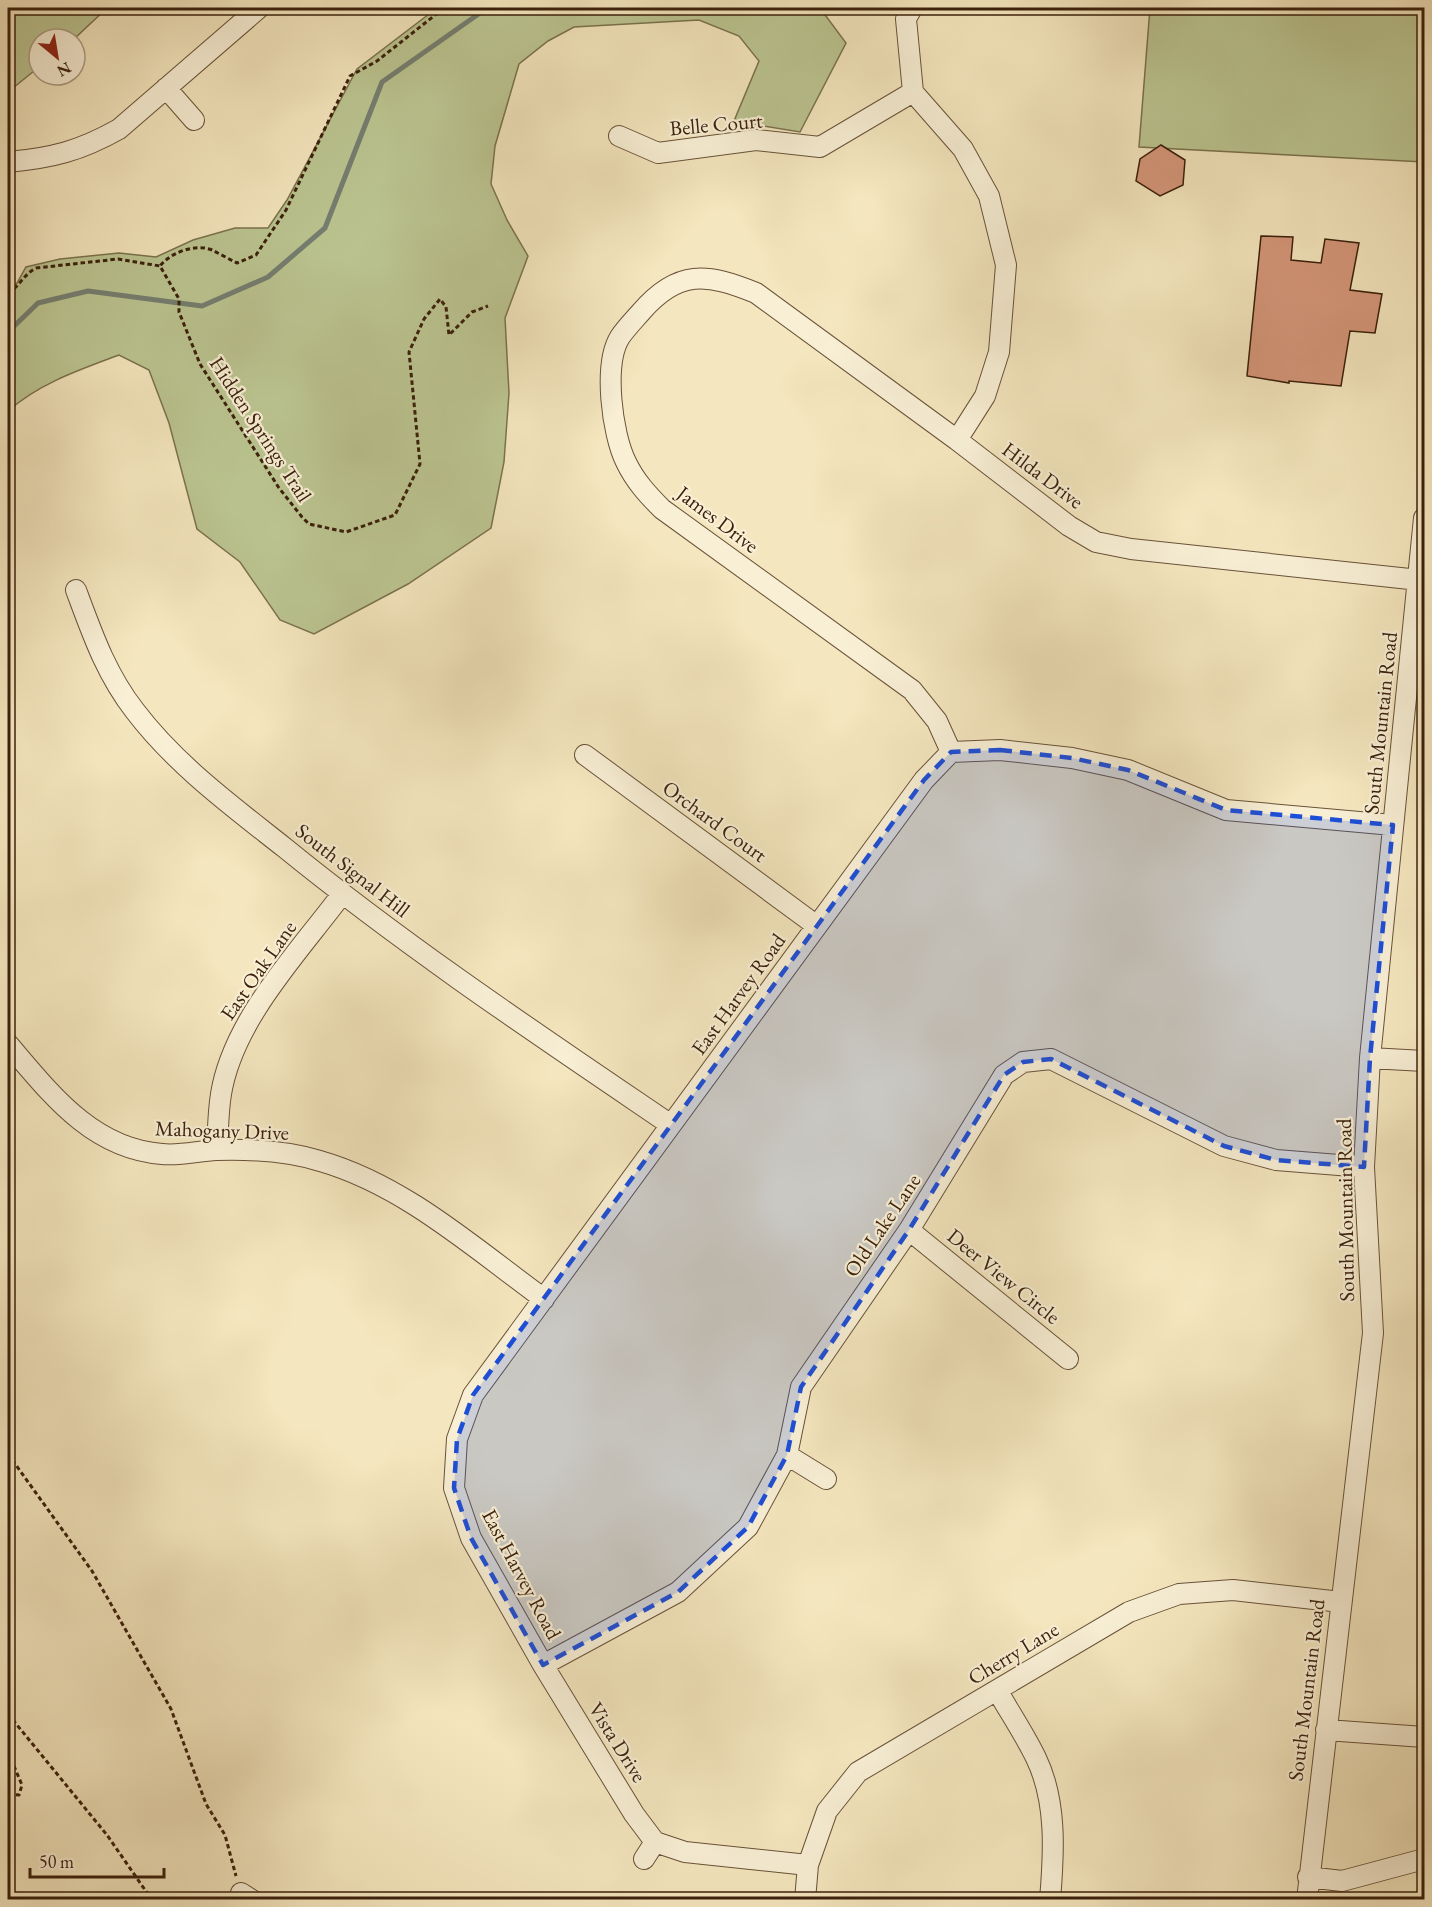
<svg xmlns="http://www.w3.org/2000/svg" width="1432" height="1907" viewBox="0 0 1432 1907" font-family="'EB Garamond',serif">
<rect width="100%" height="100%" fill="#f4e6be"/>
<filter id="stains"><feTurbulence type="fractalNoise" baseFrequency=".00333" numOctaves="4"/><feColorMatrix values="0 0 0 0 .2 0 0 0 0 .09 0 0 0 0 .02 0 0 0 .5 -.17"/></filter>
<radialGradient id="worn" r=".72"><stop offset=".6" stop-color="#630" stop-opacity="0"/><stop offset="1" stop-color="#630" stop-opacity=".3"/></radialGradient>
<path fill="#bbc591" stroke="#7b724e" stroke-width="1.5" d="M8,8H107L74,39H39V67L8,92Z
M437,8H820L846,43L800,132L734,121L759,61L739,36L699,20L574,27L548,41L519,64L495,146L491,184L507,220L528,256L505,318L509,393L504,462L491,528L408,584L314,634L280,620L240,562L197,529L169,423L149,370L119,355C79,370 40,383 8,411V290L17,283L26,267L60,259L119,253L156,257L193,240L235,228H268L287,200L357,69Z
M1150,8H1424V162L1139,147Z"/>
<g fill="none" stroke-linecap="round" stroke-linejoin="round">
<path stroke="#757f71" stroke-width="5" d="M8,332L38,303L88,291L202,306L268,277L325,228L382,82L487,8"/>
</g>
<path fill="#d4977a" stroke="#3b200c" stroke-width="1.5" d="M1161,145L1185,160L1183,185L1160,196L1136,181L1140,159Z
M1261,236L1293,237L1291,260L1321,263L1325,239L1359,243L1350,290L1382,294L1375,333L1350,331L1341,386L1289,381V383L1247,376Z"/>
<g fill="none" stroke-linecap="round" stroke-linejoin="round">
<g stroke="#695238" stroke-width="22">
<path id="minor" d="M912,8L906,19L913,92L963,149L989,196L1006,265L999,352L985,396L957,440
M166,88L194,120
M619,136L658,153L756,140L820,147L913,92
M8,162C52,158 80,151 119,129L259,8
M76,590C92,633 106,674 135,711C176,765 232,806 285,848C408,948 540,1036 671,1125
M951,752L937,721L912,690L662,509C648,495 635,481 626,462C612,434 603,364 620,337C626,328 634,320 641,312C678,269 707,273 756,293L957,440L1069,526L1096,542L1131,549L1419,580
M585,755L817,926
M8,1044C50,1093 92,1149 162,1154C180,1156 198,1151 216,1150C249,1149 288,1151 320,1161C404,1185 474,1248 544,1299
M1370,1058L1424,1061
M217,1150C218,1132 218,1112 221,1094C233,1020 298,953 342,894
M909,1230L1068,1359
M787,1455L826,1479
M543,1665L678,1592L748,1527L787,1455L801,1387L909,1230L1004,1075L1023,1062L1051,1059L1224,1146L1276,1160L1364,1167
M997,1690C1010,1713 1025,1735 1036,1758C1057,1801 1054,1853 1050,1900
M1326,1730L1424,1737
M644,1859L655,1842
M808,1865L685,1852L655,1842L634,1814L543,1665L471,1538L454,1488L457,1439L473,1395L924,780L951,752L1000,750L1072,758L1128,770L1226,810L1393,825
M1308,1877L1342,1881L1424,1859
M241,1893L252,1900
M805,1900L808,1865L827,1811L858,1772L1129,1612L1179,1594L1233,1590L1341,1602
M1307,1900L1373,1333L1364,1167L1370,1058L1424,518"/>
</g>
<path stroke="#3b200c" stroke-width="3" stroke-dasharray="4.5 3" stroke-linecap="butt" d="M444,8L377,61L350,76L286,210L256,255L237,263C229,259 220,254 212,250C195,243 170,253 160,266L179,299V312L200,364L279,488L302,517L309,524L346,532L395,515L420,464L409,352L424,319L440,299L446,307L449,335L472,312L488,306
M8,293C20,286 24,274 36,268L118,259L160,266
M8,1454L92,1571L171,1709L206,1804L225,1835L236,1876
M8,1714L107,1835L152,1900
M8,1752L22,1785L19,1795L10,1794L8,1790"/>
<use href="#minor" stroke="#f8efd5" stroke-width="20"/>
</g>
<path fill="#1d4ed8" fill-opacity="0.2" stroke="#1d4ed8" stroke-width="4.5" stroke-dasharray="12 8" stroke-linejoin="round" d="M1000,750L1072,758L1128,770L1226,810L1393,825L1370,1058L1364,1167L1276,1160L1224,1146L1051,1059L1023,1062L1004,1075L909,1230L801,1387L787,1455L748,1527L678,1592L543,1665L471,1538L454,1488L457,1439L473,1395L924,780L951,752Z"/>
<g text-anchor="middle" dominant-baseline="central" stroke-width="4.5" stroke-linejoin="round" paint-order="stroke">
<g font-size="21" fill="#3b200c" stroke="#f8efd5">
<text transform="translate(716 124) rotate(-5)">Belle Court</text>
<text transform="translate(261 429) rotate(57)">Hidden Springs Trail</text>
<text transform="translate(1043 475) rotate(37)">Hilda Drive</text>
<text transform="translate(718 519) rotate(37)">James Drive</text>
<text transform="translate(1380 723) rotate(-84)">South Mountain Road</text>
<text transform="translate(715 821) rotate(36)">Orchard Court</text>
<text transform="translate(353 870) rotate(38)">South Signal Hill</text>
<text transform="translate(258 970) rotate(-55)">East Oak Lane</text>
<text transform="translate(738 994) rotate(-54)">East Harvey Road</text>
<text transform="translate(222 1130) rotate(2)">Mahogany Drive</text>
<text transform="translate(1345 1210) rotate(-91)">South Mountain Road</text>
<text transform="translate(882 1225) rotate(-56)">Old Lake Lane</text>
<text transform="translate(1004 1276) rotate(39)">Deer View Circle</text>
<text transform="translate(522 1574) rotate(62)">East Harvey Road</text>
<text transform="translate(1013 1653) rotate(-31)">Cherry Lane</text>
<text transform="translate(1306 1690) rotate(-83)">South Mountain Road</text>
<text transform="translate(618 1742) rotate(58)">Vista Drive</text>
</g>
</g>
<rect width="1432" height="1907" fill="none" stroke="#f4e6be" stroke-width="30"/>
<rect x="9" y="9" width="1414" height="1889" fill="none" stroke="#3b200c" stroke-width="3"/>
<rect x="15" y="15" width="1402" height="1877" fill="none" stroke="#3b200c" stroke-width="1.5"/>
<g transform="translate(57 57) rotate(150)"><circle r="28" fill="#f8efd5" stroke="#ac9c85" stroke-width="1.5"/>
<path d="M0-4.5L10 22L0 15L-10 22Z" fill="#8f2418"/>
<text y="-9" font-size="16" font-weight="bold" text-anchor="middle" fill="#3b200c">N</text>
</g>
<path d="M30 1868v9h134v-9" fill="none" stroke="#3b200c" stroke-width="3"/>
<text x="39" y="1868" font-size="18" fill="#3b200c" stroke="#f8efd5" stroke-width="4.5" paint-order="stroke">50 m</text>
<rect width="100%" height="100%" filter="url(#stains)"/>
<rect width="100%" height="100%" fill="url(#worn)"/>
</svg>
